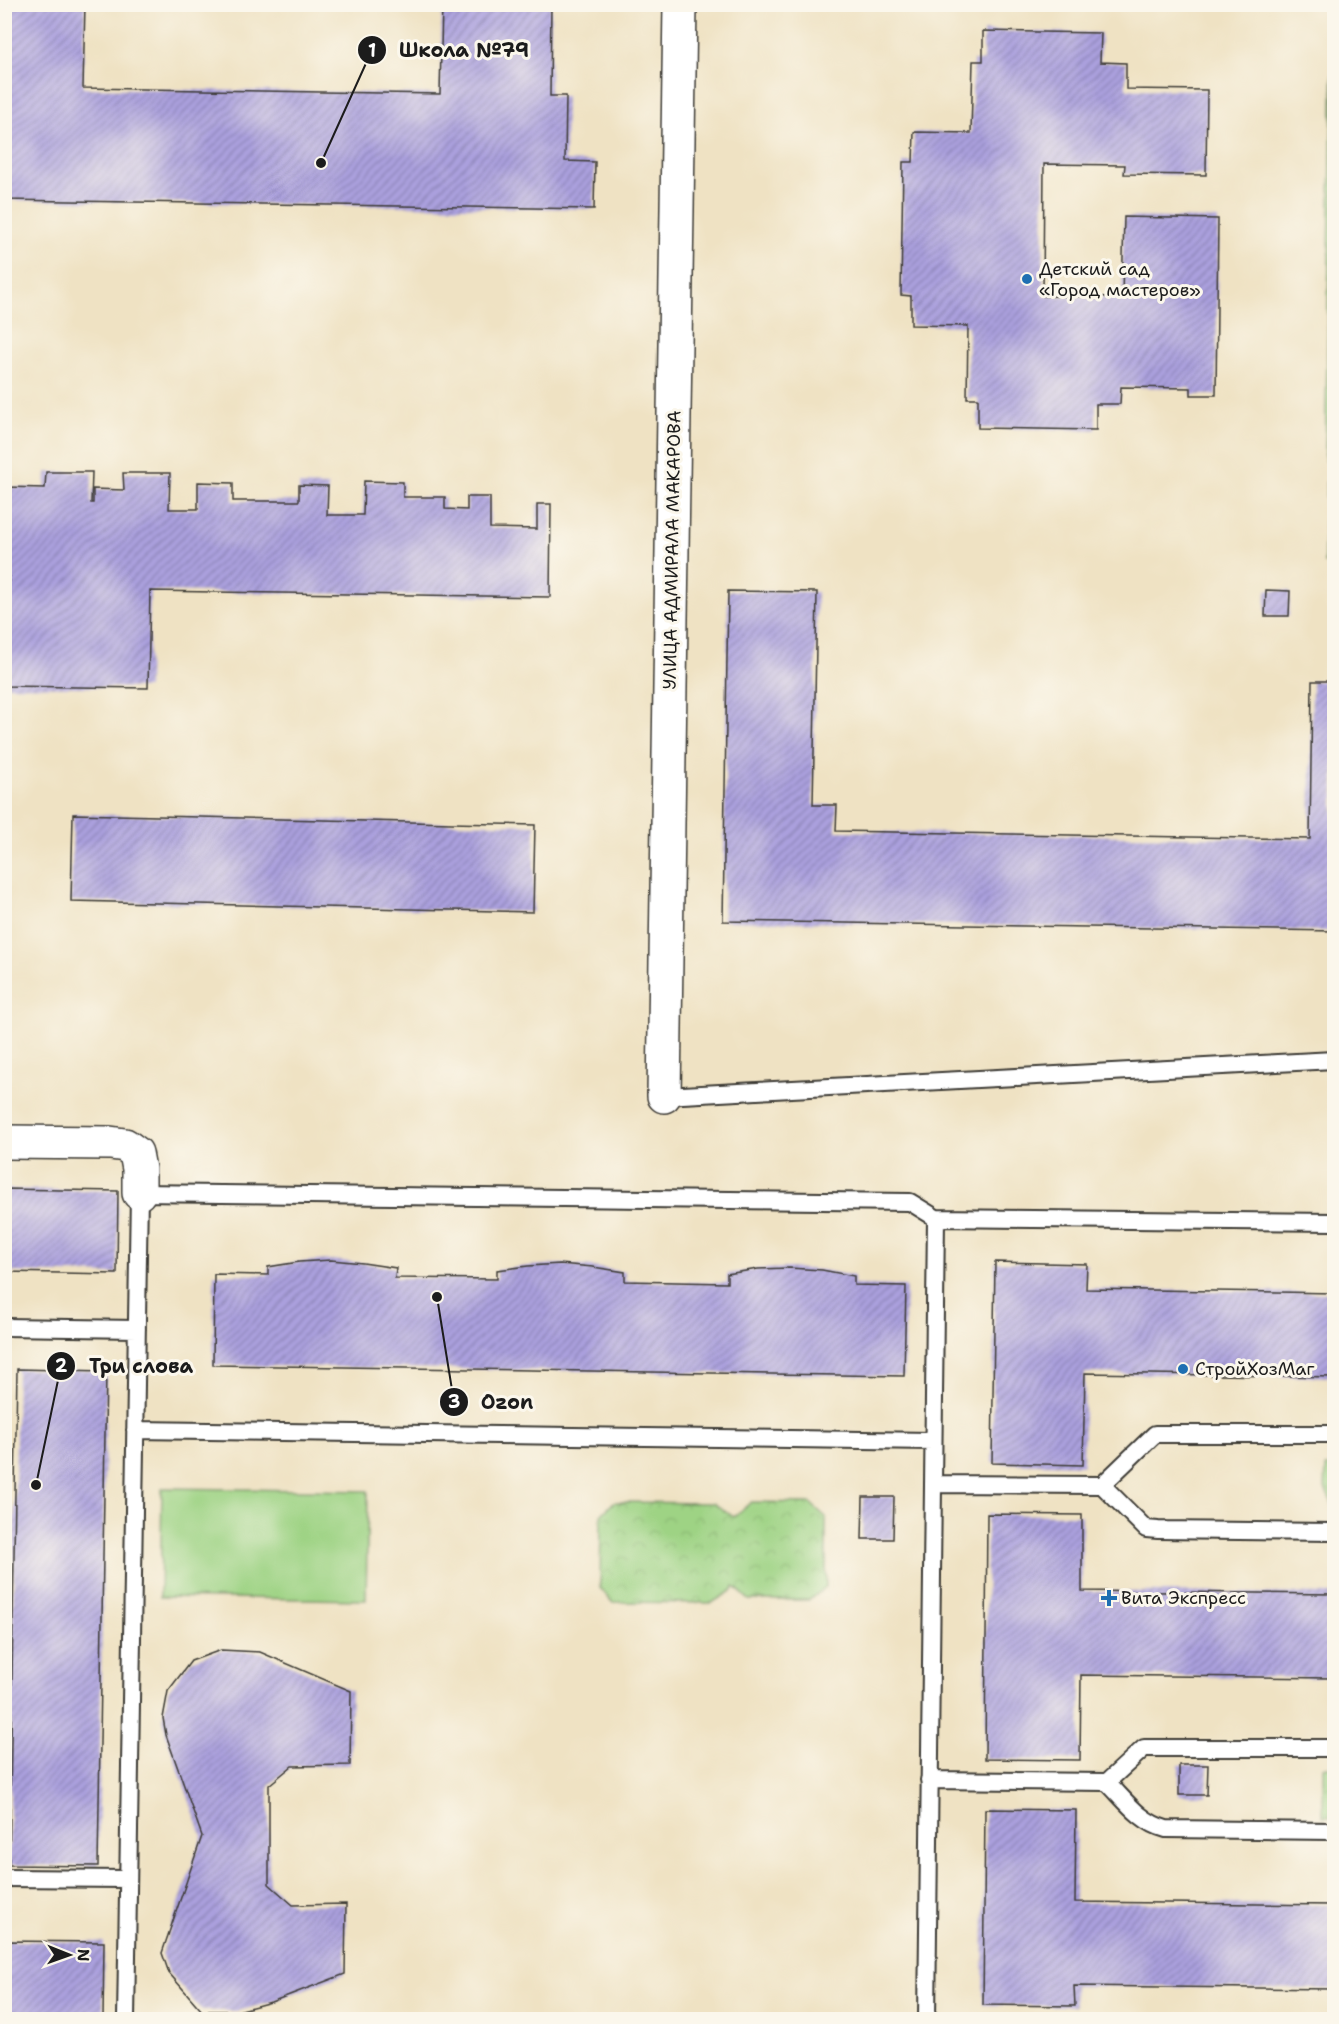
<svg xmlns="http://www.w3.org/2000/svg" width="1339" height="2024" viewBox="0 0 1339 2024" font-family="'Shantell Sans',sans-serif">
<defs>
<pattern id="park-crowns" width="20" height="18" patternUnits="userSpaceOnUse" patternTransform="scale(1.5)"><rect width="20" height="18" fill="#9ed384"/><path d="M2 6a3 3 0 1 1 6 0M12 15a3 3 0 1 1 6 0" fill="none" stroke="#88b571"/></pattern>
<pattern id="building-hatch" width="6" height="6" patternUnits="userSpaceOnUse" patternTransform="scale(1.5)"><rect width="6" height="6" fill="#aba0de"/><path d="M-1 1l2-2M0 6l6-6M5 7l2-2" fill="none" stroke="#8a82b3"/></pattern>
</defs>
<rect width="100%" height="100%" fill="#fbf7ec"/>
<filter id="ink" filterUnits="userSpaceOnUse"><feTurbulence type="fractalNoise" baseFrequency=".0167" numOctaves="2"/><feDisplacementMap in="SourceGraphic" scale="12" xChannelSelector="R" yChannelSelector="G"/><feConvolveMatrix kernelMatrix="1 2 1 2 8 2 1 2 1" color-interpolation-filters="sRGB"/></filter>
<filter id="wash" filterUnits="userSpaceOnUse"><feTurbulence type="fractalNoise" baseFrequency=".008" numOctaves="4" result="noise"/><feDisplacementMap in="SourceGraphic" scale="24" xChannelSelector="R" yChannelSelector="G"/><feGaussianBlur stdDeviation="1.35" result="paint"/><feColorMatrix in="noise" values="0 0 0 0 0 0 0 0 0 0 0 0 0 0 0 0 0 1.4 0 .05"/><feComposite in="paint" operator="in"/></filter>
<g filter="url(#wash)">
<rect width="100%" height="100%" fill="#efe2c3"/>
<path fill="#9ed384" stroke="#5d7850" stroke-width="1.5" d="M1334,4V461H1325Z
M1326,482H1334V563H1324Z
M162,1488L368,1491L366,1600L160,1597Z"/>
<path fill="url(#park-crowns)" stroke="#5d7850" stroke-width="1.5" d="M1326,1467H1334V1507L1325,1489Z
M614,1502L713,1503L734,1517L751,1502L810,1503L826,1517V1587L809,1600H749L734,1586L733,1590L712,1603L612,1602L600,1588L601,1515Z
M1323,1767H1334V1817H1323Z"/>
<g id="blocks">
<path fill="url(#building-hatch)" d="M4,4H85L83,88L440,94L442,4H551L550,96H566L565,161L595,162L594,209L4,200Z
M983,31L1101,33L1100,62L1126,63V89L1207,90L1206,175L1124,174L1125,165L1044,164L1043,296L1122,297L1124,217L1218,219L1216,395H1191V388L1121,387L1120,404H1096V430L978,428V398H967L968,326L911,325V296L901,295L903,162H913L914,132L971,133L973,61H983Z
M46,472H92L91,503H93V489L124,490L123,473H170L169,509H198V482L233,483V501H299V485L328,486L327,515H363L364,481L403,482V497H445V509L467,510V497H490V528L537,529V504H551L550,597L150,591L148,688L4,686V654H8L9,561H4V487L45,488Z
M1266,590L1290,591L1289,616H1265Z
M728,591L817,592L813,805H837L836,831L1310,839L1312,681H1334V931L723,921Z
M73,814L535,825L533,912L71,901Z
M4,1189L118,1191L117,1274L4,1272Z
M331,1260L363,1263L396,1268L395,1278L497,1279V1270L528,1266L560,1264L593,1267L625,1272V1281L727,1283V1274L758,1269L789,1268L822,1270L854,1276V1285L906,1286L904,1376L213,1365L214,1274L268,1275V1267L299,1262Z
M995,1262L1087,1264L1086,1289L1334,1293V1377L1085,1373L1083,1465L992,1463Z
M17,1369L106,1371L98,1866L9,1865Z
M863,1497H894L893,1539H862Z
M987,1514L1082,1515V1591L1334,1594V1678L1081,1675L1080,1760L985,1759Z
M221,1650L260,1652L351,1691L350,1765L292,1766L269,1785V1884L293,1905L346,1904L345,1974L271,2002L238,2011H202L169,1973L162,1953L202,1836L166,1735L163,1718L168,1691L191,1661Z
M1179,1765H1208L1207,1795H1179Z
M985,1809L1076,1810L1075,1902L1334,1905V1989L1074,1986L1075,2006L983,2005Z
M4,1941L104,1942L103,2020H4Z"/>
</g>
</g>
<g filter="url(#ink)">
<use href="#blocks" fill-opacity="0" stroke="#3c3a35" stroke-width="1.5"/>
<g fill="none" stroke-linecap="round" stroke-linejoin="round">
<g stroke="#3c3a35" stroke-width="20">
<path id="service" d="M664,1096L1334,1060
M4,1327L137,1329
M135,1430L933,1441
M933,1484L1102,1485L1146,1529L1158,1530L1334,1532
M1102,1485L1155,1434H1334
M929,1780L1107,1782C1125,1800 1141,1823 1166,1829L1334,1831
M1107,1782L1144,1748H1334
M4,1878L128,1879
M126,2020L139,1193L910,1202L936,1218L1334,1222
M927,2020L936,1218"/>
</g>
<g stroke="#3c3a35" stroke-width="36">
<path id="minor" d="M664,1096L680,4
M4,1142L110,1143L125,1145L136,1153L139,1169V1193"/>
</g>
<use href="#service" stroke="#fff" stroke-width="16"/>
<use href="#minor" stroke="#fff" stroke-width="33"/>
</g>
</g>
<g fill="#1f6fb2" stroke="#fbf7ec" stroke-width="2">
<circle cx="1027" cy="279" r="6"/>
<circle cx="1183" cy="1369" r="6"/>
<path d="M1106 1589h6v6h6v6h-6v6h-6v-6h-6v-6h6z"/>
</g>
<g text-anchor="middle" dominant-baseline="central" stroke-width="6" stroke-linejoin="round" paint-order="stroke">
<g font-size="18" fill="#1c1c1c" stroke="#fbf7ec" text-anchor="start">
<text x="1039" y="269">Детский сад<tspan x="1039" dy="21">«Город мастеров»</tspan></text>
<text x="1195" y="1369">СтройХозМаг</text>
<text x="1121" y="1598">Вита Экспресс</text>
</g>
<g font-size="18" fill="#1c1c1c" stroke="#fbf7ec">
<text transform="translate(672 550) rotate(-89)">УЛИЦА АДМИРАЛА МАКАРОВА</text>
</g>
</g>
<path fill="none" stroke="#1c1c1c" stroke-width="2" d="M321 163L372 50M36 1485L61 1366M437 1297L454 1402"/>
<g fill="#1c1c1c" stroke="#fbf7ec" stroke-width="2">
<circle cx="321" cy="163" r="6"/>
<circle cx="36" cy="1485" r="6"/>
<circle cx="437" cy="1297" r="6"/>
<circle cx="372" cy="50" r="15"/>
<circle cx="61" cy="1366" r="15"/>
<circle cx="454" cy="1402" r="15"/>
</g>
<g font-size="18" text-anchor="middle" font-weight="bold" fill="#fff">
<text x="372" y="57">1</text>
<text x="61" y="1372">2</text>
<text x="454" y="1408">3</text>
</g>
<g font-size="20" text-anchor="middle" font-weight="bold" fill="#1c1c1c" stroke="#fbf7ec" stroke-width="6" stroke-linejoin="round" paint-order="stroke">
<text x="464" y="57">Школа №79</text>
<text x="141" y="1373">Три слова</text>
<text x="507" y="1409">Ozon</text>
</g>
<rect width="1339" height="2024" fill="none" stroke="#fbf7ec" stroke-width="24"/>
<g transform="translate(69 1955) rotate(91)" stroke="#fbf7ec" stroke-width="4.5" paint-order="stroke">
<path d="M0-4.5L10 22L0 15L-10 22Z" fill="#1c1c1c"/>
<text y="-9" font-size="16" font-weight="bold" text-anchor="middle" fill="#1c1c1c">N</text>
</g>
</svg>
